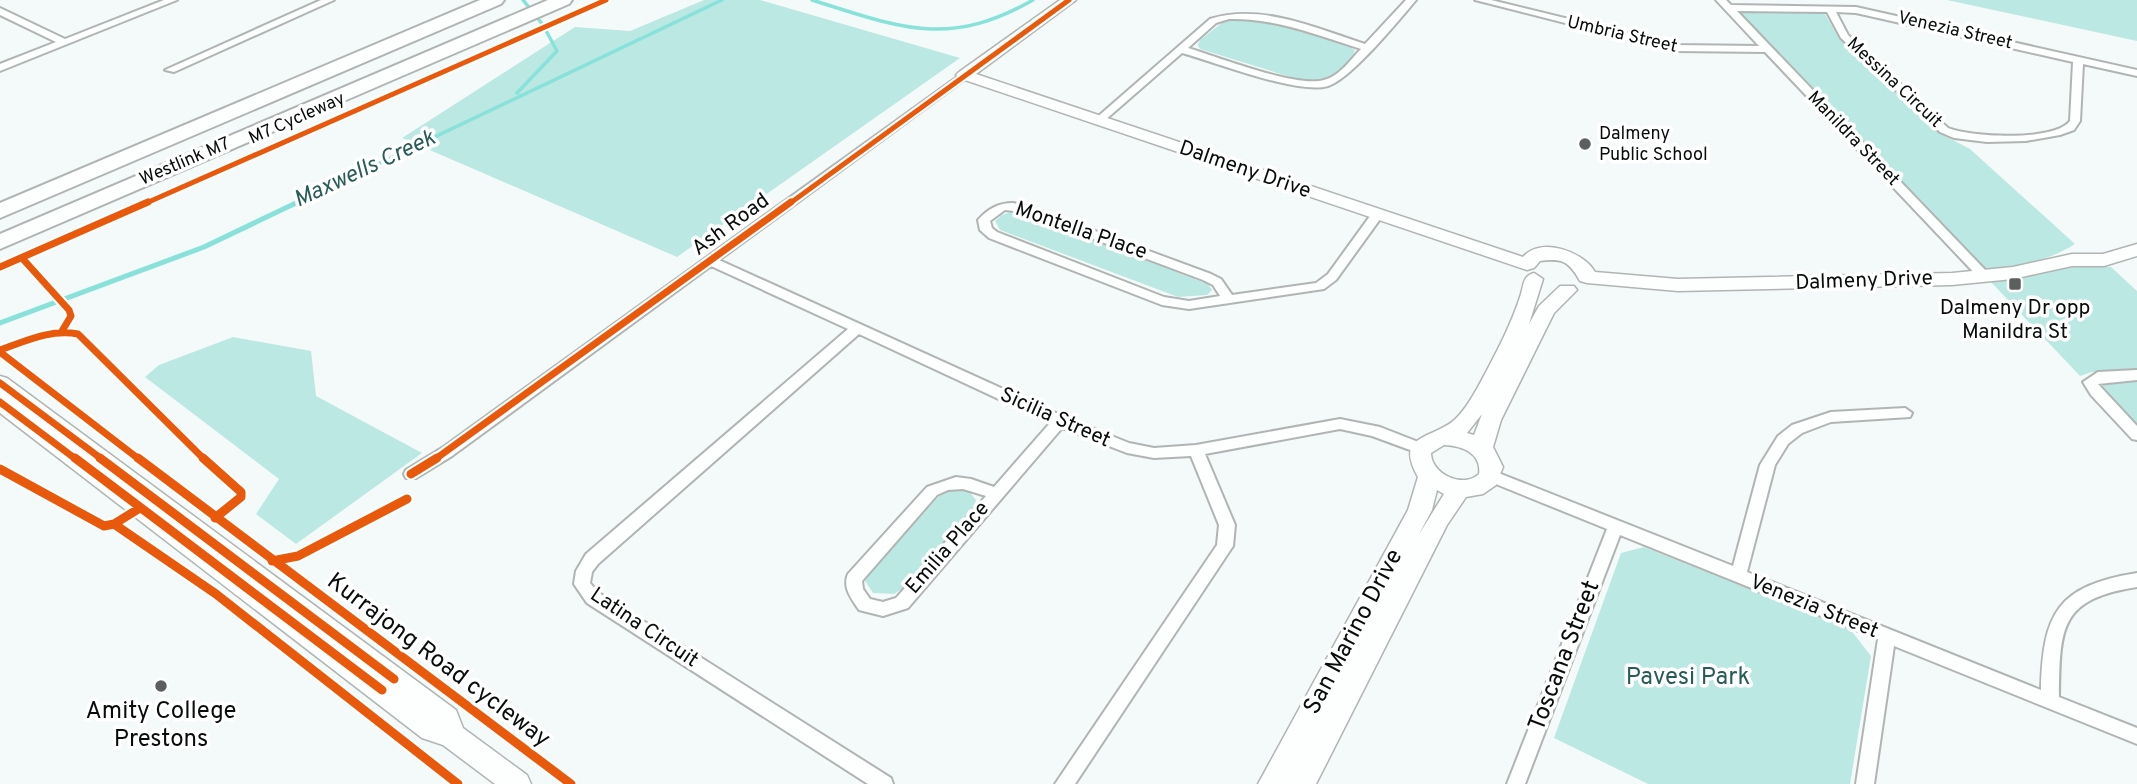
<svg xmlns="http://www.w3.org/2000/svg" width="2137" height="784" viewBox="0 0 2137 784" font-family="Overpass,sans-serif">
<rect width="100%" height="100%" fill="#f4faf9"/>
<path fill="#bce8e3" d="M704,0H760L960,58L677,257L402,138L575,27L630,31Z
M1947,0H2137V41Z
M1739,11H1823L1837,34L1951,139L1970,149L2075,244C2048,261 2017,267 1985,269Z
M1228,18L1259,19L1341,42L1355,50C1346,76 1321,82 1297,79L1200,49L1198,45L1200,40Z
M1011,212L1021,213L1208,284L1212,290L1207,295L1178,297L1000,230L995,221L1002,215Z
M2074,267H2111L2137,291V371L2092,372L2080,376L1990,281Z
M233,337L311,351L316,396L422,453L296,544L256,514L279,479L145,377L159,365Z
M2137,379V425L2101,387L2110,380Z
M954,487L968,490L976,500L972,512L905,587L894,594L873,593L865,581L872,569L940,495Z
M1644,547L1850,629L1871,656L1850,784H1648L1554,738L1621,553Z"/>
<g fill="none" stroke-linecap="round" stroke-linejoin="round">
<path stroke="#88e2da" stroke-width="3.5" d="M812,0C899,27 947,49 1033,0
M517,93L557,51L543,25L523,0
M294,204L722,0"/>
<path stroke="#88e2da" stroke-width="5" d="M0,323L204,247L298,202"/>
<g stroke="#b0b5b4" stroke-width="4">
<path id="street" d="M164,0H177L0,71V64L56,42L0,15V8L65,39Z
M321,0H334L174,72L165,70Z
M1406,0H1416C1399,20 1351,79 1328,86C1298,95 1215,62 1182,53L1104,121L1100,122L1095,119L1210,19C1261,3 1316,28 1365,44ZM1229,19C1275,18 1317,35 1361,49C1350,60 1340,76 1324,80C1297,88 1218,57 1188,48L1216,23Z
M1475,0H1491L1675,45L1759,46L1716,0H1726L1731,5L1856,7L2137,70V76L2083,64L2080,121L2074,130L2060,135L2026,141L1987,142L1954,138L1940,132L1841,38L1827,12L1737,11L1989,274L1991,277L1985,281L1981,280L1765,52L1675,51ZM1836,12L1856,13L2073,62L2070,121C2054,142 1970,137 1948,128L1848,35Z
M964,72L969,75L968,77L719,260L1065,417L1129,443L1154,448L1196,445L1340,419L1380,427L1426,445L1428,449L1426,453L1421,454L1372,436L1340,429L1205,454L1235,525L1233,546L1075,784H1055L1217,545L1219,525L1191,456L1154,458L1127,453L1062,428L908,608L883,616L859,610C852,599 842,588 848,574L927,487L956,477L971,479L994,487L1050,423L859,334L598,564L592,572L590,583L599,593L891,778L893,784H868L587,603L574,584L576,571L586,554L848,329L711,266L452,456L416,478H406L404,474L406,470L442,448ZM963,489L986,496L896,598L883,602L870,599L863,589L862,581L937,495L948,490Z
M1013,203L1030,207L1211,274L1221,279L1232,295L1316,283L1328,274L1373,212H1381L1383,215L1336,280L1324,289L1189,309L1162,305L989,238L980,230L978,220C988,209 998,203 1013,203ZM1005,210L1022,212L1203,280L1213,285L1220,296L1189,301L1164,297L997,232L992,228L990,221Z
M2137,370V380L2098,384L2137,426V440L2132,439L2091,395L2083,382L2098,372Z
M1905,408L1912,413L1910,417L1831,422L1802,433L1788,444L1775,465L1747,572L2041,690C2043,613 2057,586 2137,573V587C2059,599 2060,628 2059,697L2137,728V744L1894,646L1874,784H1856L1878,639L1620,535L1525,784H1507L1607,529L1486,480L1483,476L1486,472H1496L1733,566L1760,465L1778,436L1792,425L1831,412Z"/>
</g>
<g stroke="#b0b5b4" stroke-width="3">
<path id="secondary" d="M1060,0H1076L976,74L1523,257C1541,236 1584,252 1595,272L1678,279L1952,273L2013,267L2072,254H2103L2137,244V256L2104,266H2072L2013,279L1952,285L1678,291L1587,283L1580,281C1569,262 1563,258 1540,261L1534,268L1527,270L959,78L956,75L959,72Z
M1534,273L1543,279L1529,324L1539,306L1560,286H1574L1577,290L1554,313L1501,420L1493,447L1503,467L1496,485L1483,494L1466,497L1447,525L1316,784H1258L1408,510L1418,477C1395,436 1427,440 1452,422C1463,413 1471,399 1478,387C1494,357 1511,326 1521,294C1524,284 1523,276 1534,273ZM1482,414L1474,435L1467,433ZM1444,445C1462,446 1482,453 1479,474C1463,489 1431,474 1431,453ZM1437,490L1444,494L1418,536L1432,510Z
M0,376L7,378L456,710L463,728L527,775L531,784H495L443,745L422,738L0,413Z"/>
</g>
<g stroke="#b0b5b4" stroke-width="4">
<path id="highway" d="M480,0H504L501,4L0,218V203Z
M548,0H572L569,4L0,249V234Z"/>
</g>
<use href="#street" fill="#fdfefe" fill-rule="evenodd"/>
<use href="#secondary" fill="#fdfefe" fill-rule="evenodd"/>
<use href="#highway" fill="#fdfefe" fill-rule="evenodd"/>
<g stroke="#fff" stroke-width="9">
<path id="cycleway-far2" d="M144,204L606,0
M789,204L1069,0"/>
</g>
<g stroke="#fff" stroke-width="11">
<path id="cycleway-far1" d="M22,258L69,310L71,316L62,331
M0,267L148,202
M0,350C26,341 50,329 78,334L205,460
M0,352L140,460
M0,383L103,460
M0,402L77,460
M434,460L791,202"/>
</g>
<g stroke="#fff" stroke-width="13">
<path id="cycleway" d="M75,458L382,690
M100,458L394,679
M138,458L571,784
M203,458L241,492V497L215,518
M0,469L104,526L114,524L140,508
M411,474L437,458
M114,524L216,594L458,784
M272,561L298,556L407,499"/>
</g>
<use href="#cycleway-far2" stroke="#e8590c" stroke-width="5"/>
<use href="#cycleway-far1" stroke="#e8590c" stroke-width="7"/>
<use href="#cycleway" stroke="#e8590c" stroke-width="9"/>
</g>
<g fill="#5b5f5f" stroke="#fff" stroke-width="2.5">
<circle cx="1585" cy="144" r="7"/>
<rect x="2008" y="277" width="14" height="14" rx="3.5"/>
<circle cx="161" cy="686" r="7"/>
</g>
<g text-anchor="middle" dominant-baseline="central" stroke-width="7" stroke-linejoin="round" paint-order="stroke">
<g font-size="18" fill="#090c0c" stroke="#fff">
<text transform="translate(1955 31) rotate(13)">Venezia Street</text>
<text transform="translate(1622 35) rotate(13)">Umbria Street</text>
<text transform="translate(1894 83) rotate(43)">Messina Circuit</text>
<text transform="translate(297 119) rotate(-24)">M7 Cycleway</text>
<text transform="translate(1853 139) rotate(46)">Manildra Street</text>
<text transform="translate(185 162) rotate(-23)">Westlink M7</text>
</g>
<g font-size="18" fill="#090c0c" stroke="#fff" text-anchor="start">
<text x="1599" y="134">Dalmeny<tspan x="1599" dy="21">Public School</tspan></text>
</g>
<g font-size="21" fill="#090c0c" stroke="#fff">
<text transform="translate(1245 170) rotate(19)">Dalmeny Drive</text>
<text transform="translate(731 225) rotate(-36)">Ash Road</text>
<text transform="translate(1081 231) rotate(19)">Montella Place</text>
<text transform="translate(1864 281) rotate(-2)">Dalmeny Drive</text>
<text transform="translate(1055 418) rotate(24)">Sicilia Street</text>
<text transform="translate(948 548) rotate(-49)">Emilia Place</text>
<text transform="translate(1814 607) rotate(22)">Venezia Street</text>
<text transform="translate(644 628) rotate(34)">Latina Circuit</text>
</g>
<g font-size="21" fill="#090c0c" stroke="#fff">
<text x="2015" y="308">Dalmeny Dr opp<tspan x="2015" dy="24">Manildra St</tspan></text>
</g>
<g font-size="23" font-style="italic" fill="#275c57" stroke="#fff">
<text transform="translate(365 170) rotate(-25)">Maxwells Creek</text>
</g>
<g font-size="24" fill="#090c0c" stroke="#fff">
<text transform="translate(1354 632) rotate(-62)">San Marino Drive</text>
<text transform="translate(1565 656) rotate(-69)">Toscana Street</text>
<text transform="translate(438 661) rotate(37)">Kurrajong Road cycleway</text>
</g>
<g font-size="24" fill="#265b56" stroke="#fff">
<text x="1688" y="678">Pavesi Park</text>
</g>
<g font-size="24" fill="#090c0c" stroke="#fff">
<text x="161" y="712">Amity College<tspan x="161" dy="28">Prestons</tspan></text>
</g>
</g>
</svg>
